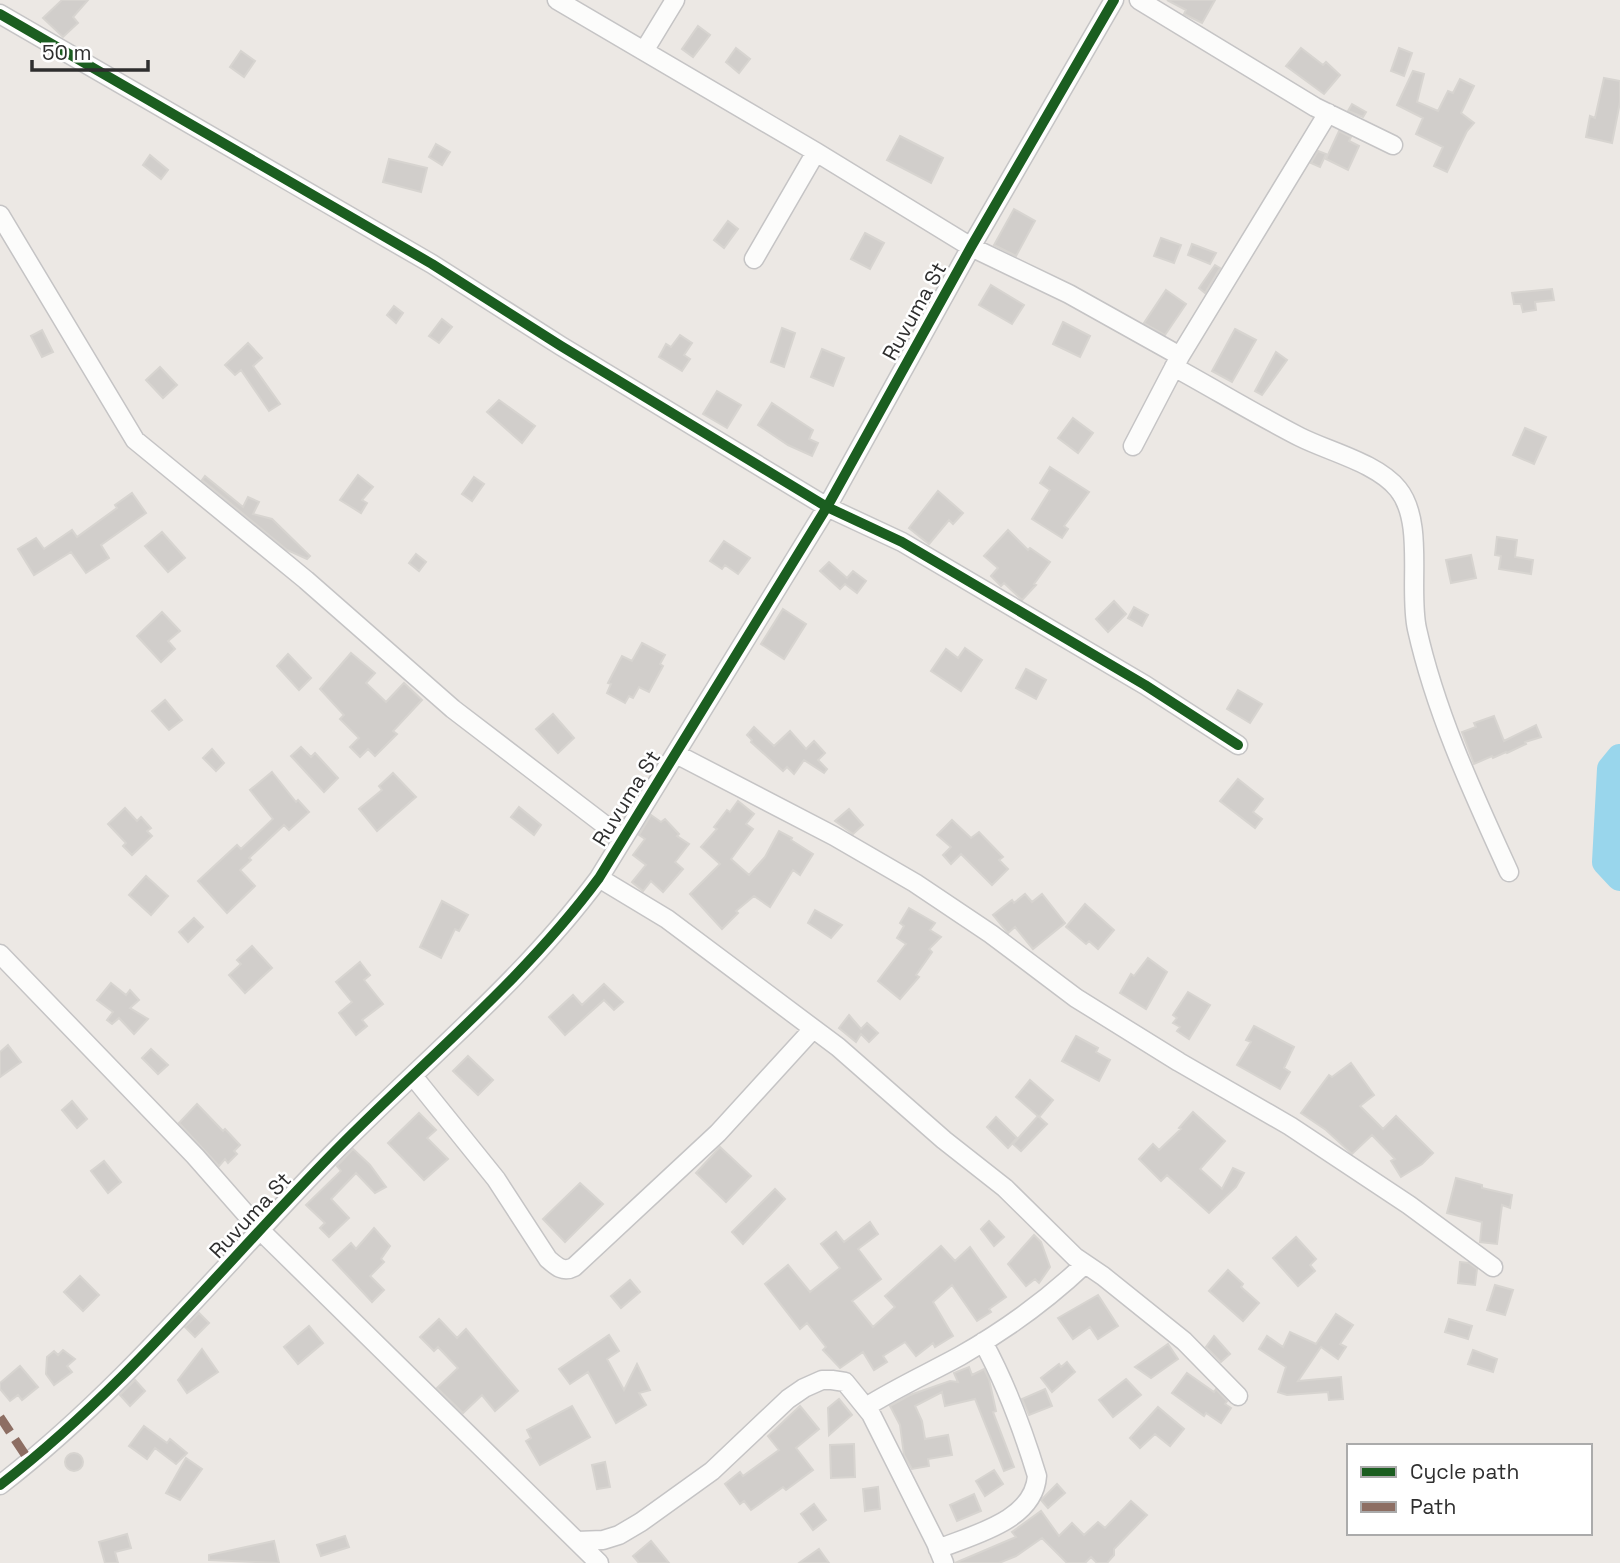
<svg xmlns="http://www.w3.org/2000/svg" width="1620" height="1563" viewBox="0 0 1620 1563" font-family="'Space Grotesk',sans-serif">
<rect width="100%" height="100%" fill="#ece8e4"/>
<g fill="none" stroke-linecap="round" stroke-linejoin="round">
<path stroke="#99d6ec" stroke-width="28" d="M1620,758L1611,769L1606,862L1620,877"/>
</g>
<path fill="#d1cecb" stroke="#d7d4d0" stroke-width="2" d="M62,0H88L73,17L78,23L63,37L43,18Z
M1167,0H1215L1202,23L1184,14L1186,10Z
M698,26L710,35L693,57L682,49Z
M736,48L750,59L739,73L726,62Z
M1301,48L1323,65L1326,62L1340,75L1324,94L1286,66Z
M1399,48L1412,53L1404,76L1391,71Z
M241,51L255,61L244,77L230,67Z
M1413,71L1424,74L1417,102L1438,111L1448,91L1453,93L1460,79L1474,86L1461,113L1474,123L1467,131L1447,172L1434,166L1443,147L1416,134L1423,118L1397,105Z
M1604,78L1620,81V102L1612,143L1586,137L1590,116L1595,118Z
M1352,104L1366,112L1363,117L1348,111Z
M1339,131L1351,137L1349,141L1359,146L1348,170L1326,159Z
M900,136L943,158L931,183L887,160Z
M436,144L450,152L442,165L429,157Z
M1318,151L1326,154L1320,167L1311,163Z
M150,155L168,170L161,179L143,165Z
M389,159L427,168L421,192L383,182Z
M1014,209L1035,221L1016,256L994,245Z
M728,221L738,229L724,248L714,240Z
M865,233L884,243L870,269L851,259Z
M1161,238L1181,245L1174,263L1154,256Z
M1192,244L1216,253L1210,264L1188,255Z
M1215,265L1220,268L1205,293L1199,288Z
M991,285L1024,305L1012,324L979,305Z
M1552,289L1554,300L1535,302L1536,310L1523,312L1521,304H1514L1512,293Z
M1166,290L1186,304L1165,335L1144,323Z
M394,306L403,313L396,323L387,315Z
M442,319L452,327L439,343L429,336Z
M1063,322L1090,336L1080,357L1053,344Z
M782,328L795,333L784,367L771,362Z
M1235,329L1256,340L1232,382L1212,371Z
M42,330L53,352L42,357L31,336Z
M680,335L692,343L684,355L690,359L682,371L659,357L666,344L671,347Z
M248,343L262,358L253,366L280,404L269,411L241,370L235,375L225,365Z
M822,349L844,358L833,386L811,377Z
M1276,352L1287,360L1262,395L1255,391Z
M160,367L177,385L163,398L146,380Z
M717,391L741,405L727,428L703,414Z
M499,400L535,426L522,443L487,412Z
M772,403L813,430L809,439L818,443L812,456L788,445L758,425Z
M1073,418L1093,433L1078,453L1058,438Z
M1525,428L1546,437L1534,464L1513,455Z
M1050,467L1089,492L1064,526L1068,529L1062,538L1032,519L1050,490L1040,483Z
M358,475L373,487L362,500L367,503L361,513L340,500Z
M205,476L243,507L248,497L259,502L253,514L272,519L310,556L307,559L287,550L202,480Z
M474,477L484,484L472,501L462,494Z
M938,491L963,513L953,524L949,520L929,544L909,528Z
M132,493L146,513L101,545L109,558L86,573L71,552L34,575L18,549L36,538L44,549L72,530L77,537L117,508L115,505Z
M1008,530L1028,550L1030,548L1050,562L1034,584L1036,585L1022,600L1004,583L1001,586L991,576L998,568L984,556Z
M162,532L185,558L168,572L145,546Z
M1497,537L1517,540L1515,557L1533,560L1531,574L1499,569L1501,556L1495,555Z
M724,541L750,558L738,574L725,565L722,569L710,561Z
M416,554L426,562L419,571L409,563Z
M1471,555L1476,578L1451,583L1446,560Z
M829,562L847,578L853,571L866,581L857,593L845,584L840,589L820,571Z
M1114,601L1126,614L1108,632L1096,619Z
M1134,607L1148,615L1142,626L1128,618Z
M783,609L806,624L784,659L761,644Z
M162,612L180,631L168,641L175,649L161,662L137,636Z
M642,643L665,655L660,664L663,666L649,692L639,687L633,698L629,696L625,703L607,693L611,684L608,683L622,656L632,661Z
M965,648L982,660L961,691L931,671L946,649L958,658Z
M351,653L375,673L366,683L386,702L404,683L422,700L393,731L397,734L375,756L368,749L360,757L350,747L359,738L340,719L344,715L320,689Z
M288,654L311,678L299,690L277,666Z
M1026,669L1046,680L1036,699L1016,688Z
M1238,690L1262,704L1250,723L1227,709Z
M165,700L182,720L169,730L152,711Z
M553,714L574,738L558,753L536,729Z
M1494,716L1504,741L1536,725L1541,737L1525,742L1526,744L1507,753L1506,752L1493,758L1492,756L1474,764L1462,732L1476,727L1474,723Z
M754,727L774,746L790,731L806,749L814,741L825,753L818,760L827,769L824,773L804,760L794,774L787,767L783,771L751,742L752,740L747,735Z
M301,747L311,757L315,753L338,778L324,792L291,756Z
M212,749L224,763L216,771L203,758Z
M272,772L296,802L298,800L309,812L289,830L284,825L249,858L251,860L240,870L255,886L227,913L198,881L237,845L241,849L273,819L250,790Z
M393,773L416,797L377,831L359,809L382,790L379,786Z
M1238,779L1263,799L1253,812L1262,819L1255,828L1220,801Z
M738,801L754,814L746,824L753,829L731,859L749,875L765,857L779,831L792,838L791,840L813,854L800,875L793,870L770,907L754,896L736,911L738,913L722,929L690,894L720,864L701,847L717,829L714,827L727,810L730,812Z
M519,807L541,825L534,835L511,817Z
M125,808L137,821L141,817L151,828L147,831L152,836L132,855L123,846L126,843L108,824Z
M849,809L863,825L853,834L835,821Z
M651,815L661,822L665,819L679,834L677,836L689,844L675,862L683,869L663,892L651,881L643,891L632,882L646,865L633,855L645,839L639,835Z
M952,820L971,838L979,832L1003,857L999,860L1008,869L992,885L961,854L951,864L943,855L951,847L937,835Z
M146,876L168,896L151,915L129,895Z
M1025,894L1032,902L1042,894L1065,923L1033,949L1015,927L1008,933L993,915L1012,900L1014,903Z
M442,901L468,915L459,931L455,929L441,958L420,947Z
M1085,904L1114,930L1098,949L1089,941L1086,944L1066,927Z
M909,908L935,923L930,930L941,937L929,949L932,952L916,975L919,977L900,999L878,981L906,944L897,938L904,926L900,923Z
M815,910L842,925L831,938L808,923Z
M194,918L203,927L188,942L179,932Z
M252,946L272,968L245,993L229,975L241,964L237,960Z
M1148,958L1167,972L1146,1009L1120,993L1131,974L1134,976Z
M360,962L370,975L364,980L383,1004L362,1020L367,1026L356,1035L339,1013L352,1002L336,982Z
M111,983L126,995L130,990L139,1000L130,1008L148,1019L134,1034L119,1018L112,1024L107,1020L113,1012L97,1000Z
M604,984L623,1002L614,1010L604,1000L565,1035L549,1017L573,995L582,1005Z
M1188,992L1210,1005L1189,1039L1177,1031L1180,1027L1173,1023L1177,1018L1173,1015Z
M849,1015L861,1029L867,1023L878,1033L869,1042L861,1034L856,1042L839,1028Z
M1254,1026L1294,1047L1284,1068L1290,1072L1280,1089L1237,1065L1251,1042L1246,1040Z
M1076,1036L1098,1048L1096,1052L1110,1060L1099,1081L1062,1061Z
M8,1045L21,1062L0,1077V1052Z
M151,1049L168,1065L158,1074L142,1058Z
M468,1056L493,1080L478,1095L453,1071Z
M1351,1063L1374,1095L1360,1106L1383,1129L1396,1116L1433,1153L1422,1164L1401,1177L1391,1161L1395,1159L1372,1135L1352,1154L1326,1130L1301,1113L1329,1075L1332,1077Z
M1030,1080L1053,1100L1039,1117L1016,1097Z
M72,1101L87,1119L77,1128L62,1110Z
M197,1104L223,1131L225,1129L240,1145L234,1151L237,1154L228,1163L225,1159L219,1166L179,1123Z
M1193,1112L1225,1141L1200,1169L1222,1189L1233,1168L1244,1173L1236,1187L1209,1213L1167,1175L1161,1181L1139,1159L1153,1144L1159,1150L1181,1129L1179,1128Z
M419,1113L436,1130L427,1138L448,1159L424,1180L388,1143Z
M1038,1116L1047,1124L1021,1151L1013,1144Z
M996,1117L1017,1138L1008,1148L987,1127Z
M720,1147L751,1176L726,1202L696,1173Z
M353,1149L370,1165L386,1187L375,1193L356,1173L331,1199L349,1218L329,1237L320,1228L325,1223L306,1205L341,1171L337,1166Z
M104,1161L121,1182L108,1193L91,1171Z
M1456,1178L1482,1185V1188L1512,1195L1510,1208L1502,1205L1497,1244L1480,1242L1482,1222L1447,1213Z
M580,1183L603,1204L565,1242L543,1219Z
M775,1189L785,1199L743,1244L732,1232Z
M989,1221L1004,1237L994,1246L981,1229Z
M870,1222L878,1234L858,1249L881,1279L852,1301L873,1327L895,1307L885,1296L941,1246L955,1261L970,1247L1006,1297L989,1309L991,1312L977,1321L952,1285L933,1302L953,1336L935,1347L933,1343L916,1356L905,1342L883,1356L887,1362L874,1370L863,1352L840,1368L823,1350L826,1347L807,1323L800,1329L765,1284L788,1265L810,1292L840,1268L821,1244L836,1232L844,1242Z
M374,1228L390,1246L381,1259L384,1262L370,1276L384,1290L372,1302L333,1260L351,1243L356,1249Z
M1034,1235L1041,1242L1050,1267L1039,1283L1035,1279L1026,1286L1008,1264Z
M1296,1237L1316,1259L1310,1265L1315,1271L1298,1286L1273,1258Z
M1460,1262L1469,1263L1477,1269L1475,1285L1458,1283Z
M1228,1270L1243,1284L1241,1287L1259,1303L1243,1321L1209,1291Z
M80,1276L99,1295L83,1311L64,1292Z
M630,1280L640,1292L621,1308L611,1296Z
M1495,1285L1513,1290L1505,1315L1487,1310Z
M1098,1295L1118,1326L1098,1339L1090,1327L1073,1339L1058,1318Z
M199,1313L209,1323L195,1337L185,1327Z
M1336,1314L1353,1325L1340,1344L1346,1347L1338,1359L1321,1347L1298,1381L1341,1377L1343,1399L1329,1400L1328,1392L1287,1395L1278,1392L1286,1367L1259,1349L1267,1336L1283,1347L1290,1332L1316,1344Z
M439,1319L457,1338L466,1329L518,1391L495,1411L482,1395L463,1413L437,1388L458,1368L438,1347L434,1351L420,1337Z
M1449,1319L1472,1326L1468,1339L1445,1332Z
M309,1326L323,1343L298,1364L284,1347Z
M609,1335L619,1351L607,1359L624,1390L637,1364L650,1390L639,1393L646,1405L616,1423L588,1372L570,1384L559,1369Z
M1214,1336L1230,1354L1221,1362L1206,1347Z
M1168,1344L1178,1359L1168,1366L1151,1378L1135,1367Z
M202,1349L218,1372L187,1393L178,1380Z
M63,1350L75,1359L67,1366L72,1372L54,1385L46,1374L47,1357L54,1351L58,1355Z
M1473,1350L1497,1359L1493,1372L1468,1364Z
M1067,1362L1075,1372L1052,1392L1041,1378L1059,1364L1061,1367Z
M20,1366L38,1387L22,1400L18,1395L10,1401L0,1389V1383Z
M969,1367L972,1375L984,1369L989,1379L996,1411L993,1412L1014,1467L1004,1471L975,1399L945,1406L942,1392L915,1406L922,1421L925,1439L948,1435L952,1455L928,1459L929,1466L912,1469L904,1455L900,1425L890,1406L910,1395L950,1381L958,1382L954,1373Z
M1187,1373L1214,1392L1216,1389L1227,1401L1225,1404L1231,1408L1221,1423L1206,1413L1204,1416L1172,1393Z
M1126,1379L1141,1395L1113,1417L1099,1400Z
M135,1380L145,1391L130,1406L120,1395Z
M1045,1389L1052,1406L1029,1415L1022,1399Z
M839,1399L852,1415L829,1435L828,1408Z
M572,1406L590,1437L540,1465L526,1441L531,1438L527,1430Z
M800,1406L819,1429L796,1448L813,1470L786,1490L783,1487L751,1510L744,1501L740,1504L725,1484L740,1472L743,1476L779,1450L768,1436Z
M1158,1407L1184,1429L1170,1446L1155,1434L1140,1448L1130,1438Z
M144,1426L167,1443L170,1439L187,1453L176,1464L155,1448L147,1459L129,1446Z
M854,1444L855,1477L831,1478L830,1445Z
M65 1462a9 9 0 1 1 18 0a9 9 0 1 1-18 0Z
M186,1458L202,1469L180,1500L166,1493Z
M605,1462L610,1487L597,1489L592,1465Z
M994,1470L1003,1484L985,1496L976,1481Z
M1057,1484L1065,1493L1048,1508L1041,1500Z
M878,1487L880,1509L865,1511L863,1489Z
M974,1494L981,1511L957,1521L950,1505Z
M1131,1501L1147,1515L1114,1549V1555L1107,1563H1097L1091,1557L1085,1563H1067L1042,1538L1016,1556L999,1563H955L1016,1537L1012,1532L1041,1511L1059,1536L1072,1523L1084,1535L1098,1522L1105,1528Z
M814,1504L826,1520L813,1530L801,1514Z
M127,1534L131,1548L115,1552L118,1563H105L99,1542Z
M345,1536L349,1547L321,1556L317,1545Z
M274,1541L279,1563L209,1560V1555Z
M651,1541L669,1563H639L633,1556Z
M819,1549L829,1563H799Z"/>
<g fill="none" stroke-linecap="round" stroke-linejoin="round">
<g stroke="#c5c4c5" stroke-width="21">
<path id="street" d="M557,0L816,152L971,247L1069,294L1180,356
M1139,0L1315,107L1393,145
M0,14L432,264L561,346L827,507L902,542L1145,685L1238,745
M644,51L675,0
M0,215L135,440L306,580L453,709L623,839
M754,259L816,152
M1174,367C1216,390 1257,415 1300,437C1330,452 1377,463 1398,489C1425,522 1408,589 1417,629C1436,714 1473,793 1509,872
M1133,446L1180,356L1328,113
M676,754L834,836L915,883L991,934L1076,998L1179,1062L1290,1126L1409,1205L1493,1267
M599,878L667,919L838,1047L944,1140L1005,1188L1075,1257L1103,1276L1184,1341L1238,1396
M0,954L195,1156L261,1231L599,1563
M413,1076L496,1179L548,1259C556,1266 563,1273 574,1267L718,1133L813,1029
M866,1407C896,1388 929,1373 960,1356C1004,1331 1048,1299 1085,1264
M0,1485C127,1387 226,1261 338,1148C426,1059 524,979 599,878L827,507L971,247L1114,0
M577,1541L603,1540L619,1535L641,1522L712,1471L788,1399L804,1388L822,1380H832L845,1382L871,1414L936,1543L944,1563
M938,1549C972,1535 1034,1521 1037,1476C1023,1430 1006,1384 983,1342"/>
</g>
<use href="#street" stroke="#fcfcfb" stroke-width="18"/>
<path stroke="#8d6e63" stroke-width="9" stroke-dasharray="18 9" stroke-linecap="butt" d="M0,1417L30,1462"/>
<g stroke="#fff" stroke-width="15">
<path id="cycleway" d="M0,14L432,264L561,346L827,507L902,542L1145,685L1238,745
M0,1485C127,1387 226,1261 338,1148C426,1059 524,979 599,878L827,507L971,247L1114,0"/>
</g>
<use href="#cycleway" stroke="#1b5e20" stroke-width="10"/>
</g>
<g text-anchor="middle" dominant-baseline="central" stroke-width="5" stroke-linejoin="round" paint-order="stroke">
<g font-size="21" fill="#2e2e2e" stroke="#fff">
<text transform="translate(914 311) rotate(-61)">Ruvuma St</text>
<text transform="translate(626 798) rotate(-58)">Ruvuma St</text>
<text transform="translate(250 1215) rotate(-47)">Ruvuma St</text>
</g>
</g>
<rect x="1347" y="1444" width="245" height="91" fill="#ffffff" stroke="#ababab" stroke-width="2"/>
<rect x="1361" y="1467" width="35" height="10" fill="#1b5e20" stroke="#ababab" stroke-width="2"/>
<text x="1410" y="1479" font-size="21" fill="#2e2e2e">Cycle path</text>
<rect x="1361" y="1502" width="35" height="10" fill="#8d6e63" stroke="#ababab" stroke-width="2"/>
<text x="1410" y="1514" font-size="21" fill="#2e2e2e">Path</text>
<path d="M32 60v10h116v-10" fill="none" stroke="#2e2e2e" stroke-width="3.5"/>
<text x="42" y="60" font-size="21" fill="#2e2e2e" stroke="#ffffff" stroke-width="5" paint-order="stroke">50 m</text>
</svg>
